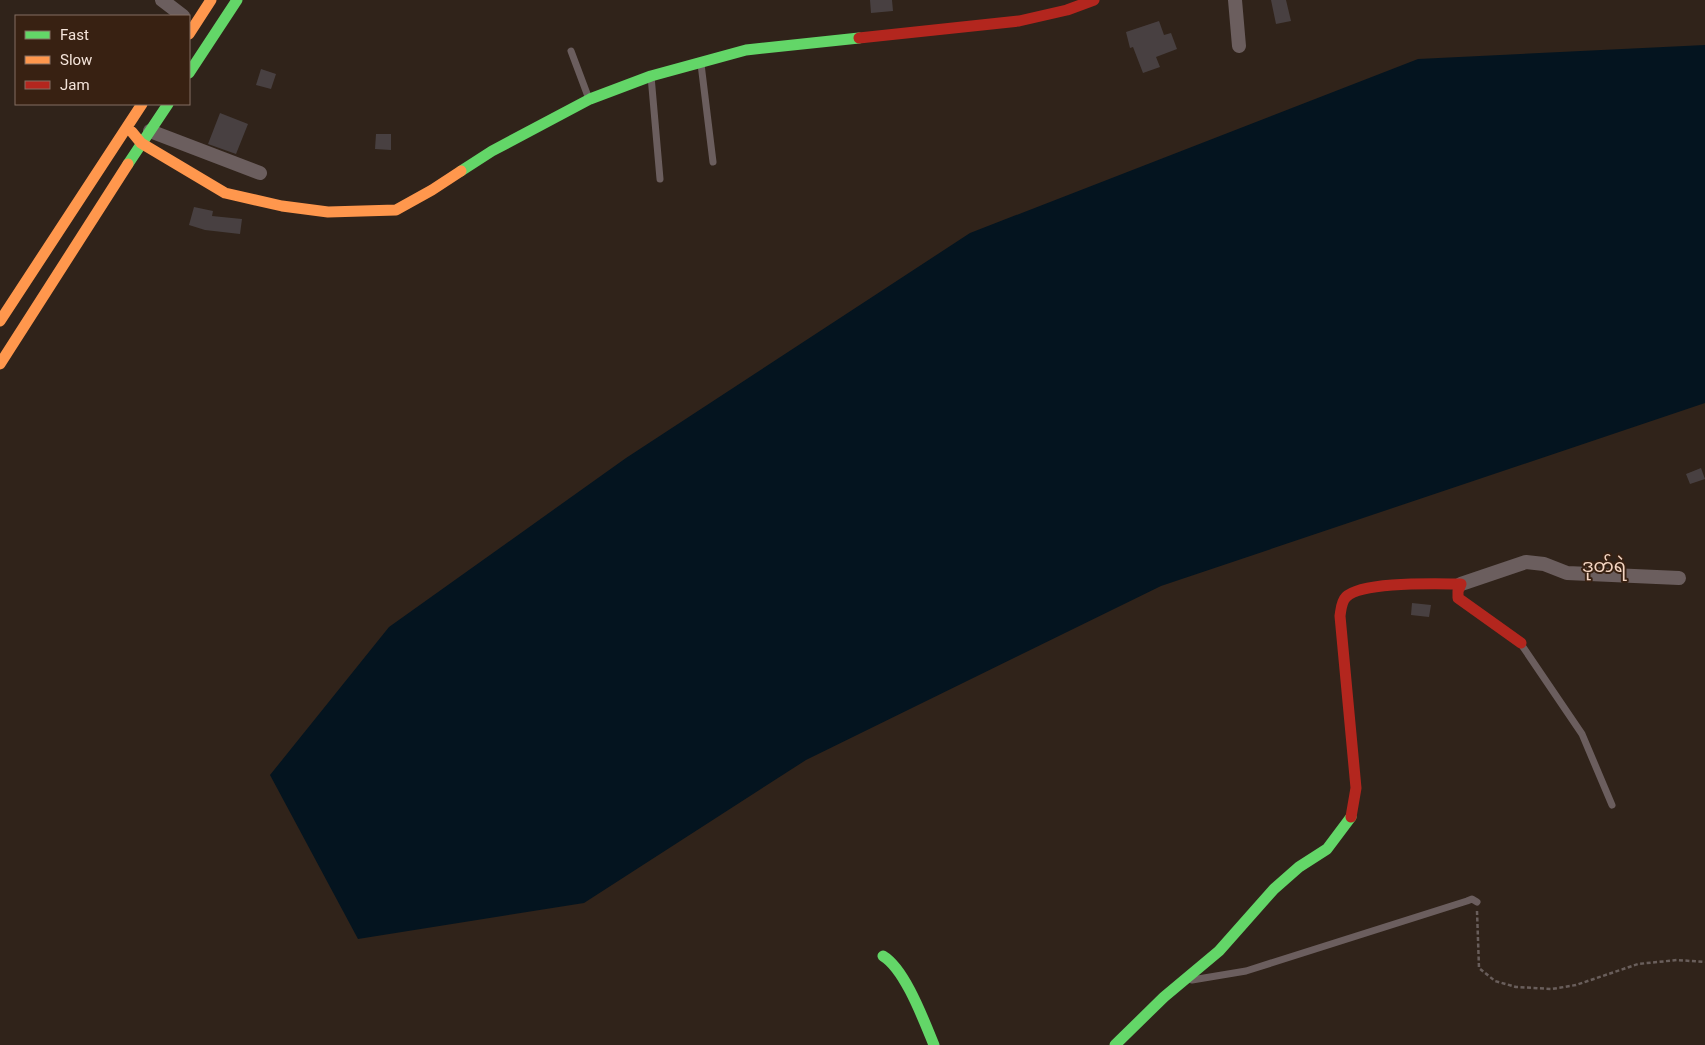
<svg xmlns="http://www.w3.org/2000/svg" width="1705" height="1045" viewBox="0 0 1705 1045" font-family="Roboto,'Noto Sans Myanmar',sans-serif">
<rect width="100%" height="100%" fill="#30231a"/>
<path fill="#04141f" d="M1705,45V403L1161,586L806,760L584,903L358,939L270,775L389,627L626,458L970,233L1418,59Z"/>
<path fill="#484041" d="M870,0H892L893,11L871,13Z
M1271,0H1286L1291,21L1276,24Z
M1159,21L1164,35L1171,33L1177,49L1156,57L1160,67L1143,73L1133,47L1130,48L1126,32Z
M261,69L276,74L271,89L256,85Z
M220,113L248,124L236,154L208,144Z
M376,134H391V150L375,149Z
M194,207L213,211L212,216L242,219L240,234L205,230L189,225Z
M1701,468L1705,479L1690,484L1686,474Z
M1412,603L1431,605L1429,617L1411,615Z"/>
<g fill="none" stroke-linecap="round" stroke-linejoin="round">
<path stroke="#695e5b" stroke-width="2.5" stroke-dasharray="4 2.5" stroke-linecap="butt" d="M1477,911L1479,968L1495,981L1516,987L1552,989L1576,985L1638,964L1677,960L1705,962"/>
<path stroke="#6b5e5e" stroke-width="7" d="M571,51L589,99
M701,64L713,162
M651,76L660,179
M1521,644L1582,734L1612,805
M1192,980L1246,971L1467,901L1472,899L1477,902"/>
<path stroke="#6b5e5e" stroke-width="14" d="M162,0L183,16
M1235,0L1239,46
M150,131L260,173
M1461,584L1526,562L1544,564L1567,573L1679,578"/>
<path stroke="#63d668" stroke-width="11" d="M189,73L237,0
M128,164L168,104
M461,171L492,151L590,99L651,76L746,50L859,38
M883,956C905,969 924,1021 934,1045
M1115,1045L1164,997L1219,951L1274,889L1299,867L1327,849L1351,817"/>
<path stroke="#ff974d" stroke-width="11" d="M189,34L211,0
M132,132L141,143L225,193L282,206L328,212L396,210L432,190L461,171
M0,321L142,104
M0,364L128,164"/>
<path stroke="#b3261e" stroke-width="11" d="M859,38L1019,21L1067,10L1094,0
M1351,817L1356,788L1340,616C1341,610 1341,602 1346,597C1362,581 1437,584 1461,584L1458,591V598L1521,643"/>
</g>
<g text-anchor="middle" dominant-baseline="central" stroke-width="4" stroke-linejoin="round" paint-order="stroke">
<g font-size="18" fill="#f4d5c2" stroke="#382112">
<text x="1604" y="565">ဒုတ်ရဲ</text>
</g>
</g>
<rect x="15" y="15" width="175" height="90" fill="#382112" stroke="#836f62"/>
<rect x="25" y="31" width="25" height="8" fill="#63d668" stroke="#836f62"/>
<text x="60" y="40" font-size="15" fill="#f4e4da">Fast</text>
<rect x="25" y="56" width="25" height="8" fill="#ff974d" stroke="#836f62"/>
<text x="60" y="65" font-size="15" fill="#f4e4da">Slow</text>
<rect x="25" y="81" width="25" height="8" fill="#b3261e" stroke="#836f62"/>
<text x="60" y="90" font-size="15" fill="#f4e4da">Jam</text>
</svg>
